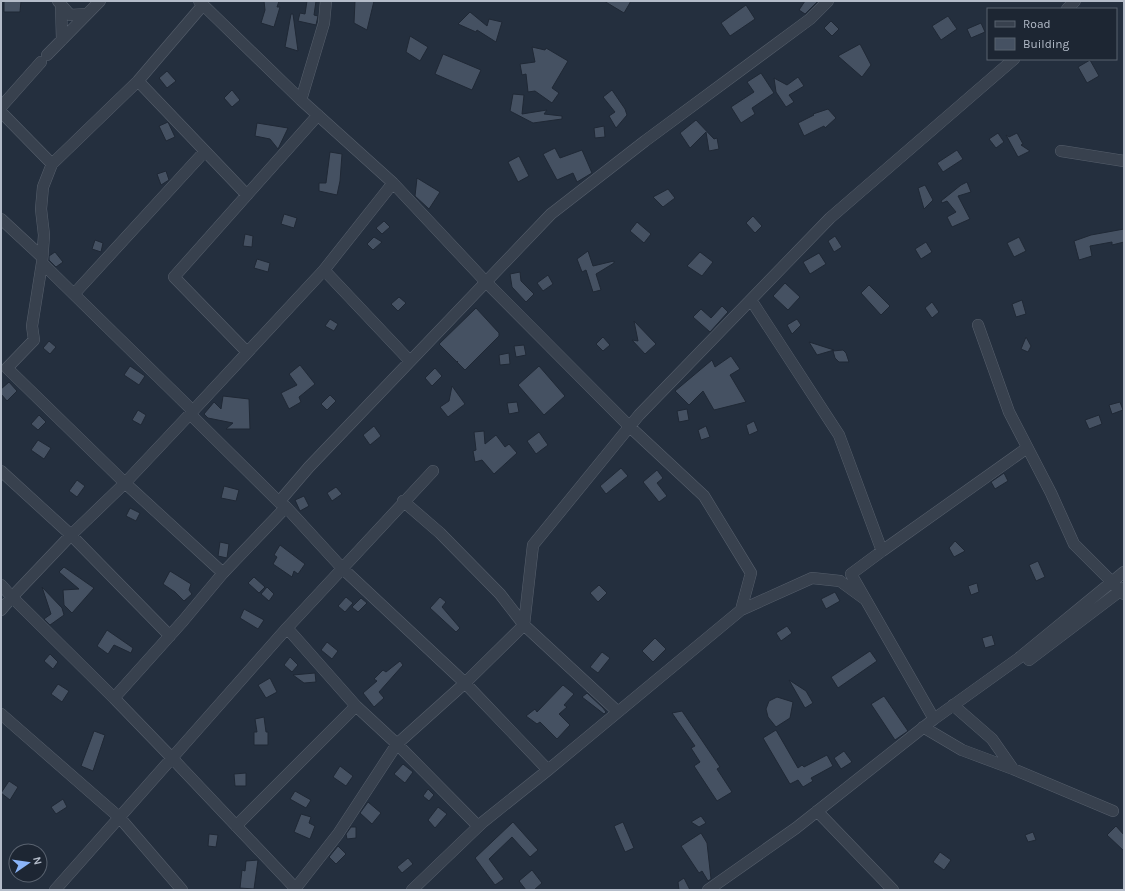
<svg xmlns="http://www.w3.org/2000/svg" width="1125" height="891" viewBox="0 0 1125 891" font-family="Karla,sans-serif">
<rect width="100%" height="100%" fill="#242f3e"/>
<path fill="#455162" stroke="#1f2835" d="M4,1H21L20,12H4Z
M264,1H279L277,7H280L274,27L261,23L265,10Z
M307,1H316L314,15L318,16L316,25L298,21L300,13L305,14Z
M355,1H374L367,30L354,23Z
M604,1H631L624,13Z
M805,1H818L805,14L799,10Z
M746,5L755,19L730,36L721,23Z
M470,12L487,26L489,19L502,22L496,42L477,30L476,32L458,24Z
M291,14H293L298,51L285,47Z
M948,16L957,29L941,40L932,26Z
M831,21L839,29L832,36L824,28Z
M981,23L985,32L971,38L967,29Z
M410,36L428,47L420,61L406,52Z
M860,44L871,65L862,77L838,56Z
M532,47L545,50L546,48L568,61L552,88L559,93L552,103L535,91L528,92L526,74L522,75L520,64L535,62Z
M443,54L481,70L472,90L435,74Z
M1090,60L1099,76L1087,83L1078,67Z
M167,71L176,81L167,88L159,78Z
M761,73L774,93L752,108L755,114L741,123L731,107L754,92L747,82Z
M798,77L804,86L789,95L794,102L786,107L776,92L774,78L787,85Z
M232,90L240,100L232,107L224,98Z
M612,90L625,109L627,115L616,128L609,116L615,112L603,97Z
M513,94L524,95L522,114L547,110L544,114L562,116V119L533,123L510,111Z
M828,109L836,118L825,128L824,126L804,136L798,123L814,115L813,114Z
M696,120L714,139L717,138L719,149L709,151L706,132L690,148L680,133Z
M168,122L175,137L166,141L159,126Z
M257,123L288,128L278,149L270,139L255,136Z
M604,126L605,137L595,138L594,128Z
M998,133L1004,142L996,148L989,139Z
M1017,133L1023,144L1021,145L1030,151L1018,157L1006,135L1009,137Z
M555,148L560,158L582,150L592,173L577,182L573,173L557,180L543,154Z
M957,150L963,159L943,172L937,163Z
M330,152L342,154L340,181L337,195L319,191V183H326Z
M519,156L529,176L518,182L508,162Z
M166,171L169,180L161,185L157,174Z
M417,178L440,192L429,209L415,196Z
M967,182L971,192L958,196L970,219L952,227L947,217L956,212L947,201L942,203L941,201L961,185Z
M925,185L933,200L924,209L918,188Z
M668,189L675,198L663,207L653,197Z
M284,214L297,218L294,228L281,224Z
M753,216L762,226L755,233L746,223Z
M384,221L390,227L382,234L376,228Z
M637,222L651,234L644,243L630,231Z
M1124,229V242L1112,245V242L1090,246L1092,256L1079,260L1074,241L1091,235Z
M245,234L253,236L252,247L243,246Z
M835,236L842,247L834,252L828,241Z
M374,237L382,242L373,250L367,244Z
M1019,237L1026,251L1014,257L1007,243Z
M95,240L103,243L101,252L92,249Z
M926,242L932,252L921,259L915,249Z
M588,251L593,266L614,261V263L596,274L601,290L593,292L586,270L582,272L577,259Z
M55,252L63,262L56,267L49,260V256Z
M700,252L713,262L702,276L687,266Z
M819,253L826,264L810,274L803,262Z
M257,259L270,263L268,272L254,268Z
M520,272L521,281L534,294L526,302L512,287L510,274Z
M548,275L553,284L543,291L537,283Z
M785,283L800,297L788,310L773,296Z
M869,285L890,306L881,315L861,293Z
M399,297L406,303L398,311L391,304Z
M1022,300L1026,314L1016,317L1012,304Z
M932,302L939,312L932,318L925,308Z
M722,306L728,312L710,332L693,317L701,309L711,318Z
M476,308L499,333V336L465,370L457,362L458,361L457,362L439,344Z
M330,319L338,324L334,331L325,326Z
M797,319L801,325L792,334L787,325Z
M634,321L656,344L645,354L632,340L638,341Z
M603,337L610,345L603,351L596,344Z
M1026,337L1031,346L1028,352L1021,349Z
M49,341L56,347L50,354L43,348Z
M809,342L834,350L817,355Z
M524,345L526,355L516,357L514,346Z
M843,350L846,353L849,362H839L835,358L833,351Z
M509,353L510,364L500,365L499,355Z
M731,356L740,369L730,375L746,402L714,410L703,391L689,405L675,391L712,360L715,367Z
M300,365L315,384L299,397L301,402L289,409L281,393L297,385L289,374Z
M130,366L145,376L139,385L124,375Z
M539,366L565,396L544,415L518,385Z
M435,368L442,376L432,386L425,378Z
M9,382L17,391L7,401L1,394V389Z
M452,386L465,404L448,417L440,407L449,401Z
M330,395L336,401L327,410L321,404Z
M223,396L249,399L250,429H226L233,423L208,418L204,414L214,402L221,409Z
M517,402L519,412L509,414L507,403Z
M1120,402L1123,410L1112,414L1109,405Z
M687,409L689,420L679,422L677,411Z
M138,410L146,415L141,425L132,420Z
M39,415L46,422L38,430L31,424Z
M1099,415L1102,424L1089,429L1085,420Z
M754,421L758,431L749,435L746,425Z
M374,426L381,436L370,445L363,435Z
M706,426L710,437L701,440L698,430Z
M484,431L485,444L496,435L505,447L509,444L517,453L494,474L482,460L475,462L473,451L476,450L474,432Z
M539,432L548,445L536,454L527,441Z
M38,440L51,448L44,459L31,450Z
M621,468L628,476L606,494L600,486Z
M657,470L663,478L657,483L667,496L659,502L643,482Z
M1004,473L1008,481L995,489L991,482Z
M77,480L85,486L77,497L69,491Z
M224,486L239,490L236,501L221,498Z
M336,487L342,494L332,501L327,493Z
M304,496L309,506L300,511L295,500Z
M130,508L140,513L136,521L126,516Z
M955,541L965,551L954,557L949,548Z
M220,542L229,544L227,558L218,556Z
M280,545L305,564L298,574L294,571L292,577L273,564L277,557L274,555Z
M1038,561L1045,577L1036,581L1029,565Z
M64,567L94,588L72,613L64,605L63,590L79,589L59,572Z
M170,571L191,584L189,590L192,594L184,601L175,592L163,584Z
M254,577L265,587L259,593L248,583Z
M977,583L979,592L971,595L968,586Z
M599,585L607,593L598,602L590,593Z
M42,587L62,608L64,615L50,625L44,619L51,614Z
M267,587L274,594L269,601L261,594Z
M835,592L840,601L826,609L821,599Z
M346,597L353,603L345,612L338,606Z
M440,597L446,602L442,607L460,628L456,632L430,608Z
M361,598L367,603L358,612L352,607Z
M244,609L264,620L258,629L240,618Z
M787,626L792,633L781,641L776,633Z
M107,630L133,648L131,653L114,645L108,654L97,646Z
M992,635L995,645L985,648L982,638Z
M655,638L666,649L653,662L642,651Z
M327,642L338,651L332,659L321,650Z
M870,651L877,661L838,688L831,677Z
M602,652L610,658L598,673L590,667Z
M50,654L58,662L53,669L44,661Z
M290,657L298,665L292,672L284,665Z
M400,661L403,665L379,692L384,698L374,707L363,693L377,681L374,679L383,670L386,672Z
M315,673L316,682L304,683L293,675Z
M270,678L277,692L266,698L258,685Z
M789,680L806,691L813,703L805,708Z
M58,684L69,691L62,702L51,694Z
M563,685L574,694L564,705L567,707L559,714L570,725L557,739L540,722L537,724L526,716L535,709L537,712Z
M587,693L603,708L606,712L604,714L582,697Z
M884,696L908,731L895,740L871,704Z
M777,697L793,702L790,718L776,727L768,717L766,709L769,701Z
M682,711L720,767L717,769L732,792L717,801L694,766L700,762L691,748L695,746L672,713Z
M264,717L266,732H268V745H254V732H257L255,719Z
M776,730L798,768L802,765L804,767L827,755L833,766L811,778L813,781L803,787L798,780L790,784L763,738Z
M94,731L105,735L93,771L81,766Z
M844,751L852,762L841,769L834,758Z
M403,764L413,772L405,783L394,774Z
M340,766L353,776L346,786L333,777Z
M246,773V786H235L234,774Z
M9,781L18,787L10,800L1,793Z
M428,789L434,795L429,801L423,796Z
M295,791L311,800L306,808L290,799Z
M63,799L67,807L56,814L51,807Z
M368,802L381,813L372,824L360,813Z
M438,807L447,814L435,828L428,820Z
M301,814L311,817L309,823L315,826L310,839L294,832Z
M701,816L706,823L699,827L691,822Z
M513,822L538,850L530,857L512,837L489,859L504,879L495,885L475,858Z
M623,822L634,848L625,852L614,826Z
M1116,826L1124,835V851L1107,835Z
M351,827H356V838L347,839L346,834Z
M1033,832L1036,840L1028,842L1025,835Z
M701,833L707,843L711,879L708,881L702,871L699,873L681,846Z
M209,834L218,835L216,847L208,846Z
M338,846L346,854L336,864L329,857Z
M940,852L951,860L944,870L933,862Z
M408,858L413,864L402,873L397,867Z
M258,860L254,889L240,888L242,870L245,871L246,861Z
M532,870L542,883L534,890H526L519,881Z
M684,878L690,890H679L678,882Z"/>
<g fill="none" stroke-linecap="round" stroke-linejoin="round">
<g stroke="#565f6c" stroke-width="12">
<path id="minor" d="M58,1L70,15L87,14
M199,1L301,100L393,183L485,281L630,427L704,496L751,573L741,610L812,578L840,581L866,600
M61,5L62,40
M203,5L138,81L247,195
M1067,9L1075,1
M47,55L100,1
M301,100L324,23L326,1
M1,107L41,62
M1,112L52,164L138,81
M1061,151L1124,161
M52,164L43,187L41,209L44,235L42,263L193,411
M1,219L42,257
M42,263L32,326L34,340L7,368L125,483L190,414L279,502
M324,270L393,183
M74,294L205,151
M751,300L839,435L882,551L851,574L934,719
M978,325L1009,412L1051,493L1074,544L1124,594
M247,352L174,277L318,115
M190,414L324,270L409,360
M1,471L71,535L125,483L223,573
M403,501L440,533L500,594L524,625L618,712
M286,507L342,568L465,683L548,770
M882,551L1027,448
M1,585L12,597L71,535L170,636
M1,610L12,597L114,698
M287,628L356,706
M1029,660L1124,588
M953,705L992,739L1013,769L1113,811
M1,714L120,818L182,890
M923,727L962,750L1013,769
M817,811L893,890
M236,826L356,706L397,744L478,826
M295,889L338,834L397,744L465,683L524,625L533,545L639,415L830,218L1014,59
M55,890L172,758L114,698L183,621L223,573L286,507L279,502L309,467L551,214L645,141L810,19L828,1
M297,890L172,758L287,628L433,471
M412,890L483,822L548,770L741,610
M708,890L796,828L934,719L1019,658L1124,572"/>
</g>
<use href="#minor" stroke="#38414e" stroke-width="11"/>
</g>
<rect width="1125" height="891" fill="none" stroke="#b4bcc9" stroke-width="4"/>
<rect x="987" y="8" width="130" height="52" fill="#1d2633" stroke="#59626f"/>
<rect x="995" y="21" width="20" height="6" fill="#38414e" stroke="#59626f"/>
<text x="1023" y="28" font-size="12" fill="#b4bcc9">Road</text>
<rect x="995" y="38" width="20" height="12" fill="#455162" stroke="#59626f"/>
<text x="1023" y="48" font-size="12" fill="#b4bcc9">Building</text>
<g transform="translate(28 863) rotate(77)"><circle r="19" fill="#1d2633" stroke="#59626f"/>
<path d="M0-3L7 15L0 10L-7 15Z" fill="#8ab4f8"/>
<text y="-6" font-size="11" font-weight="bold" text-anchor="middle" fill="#b4bcc9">N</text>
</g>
</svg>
